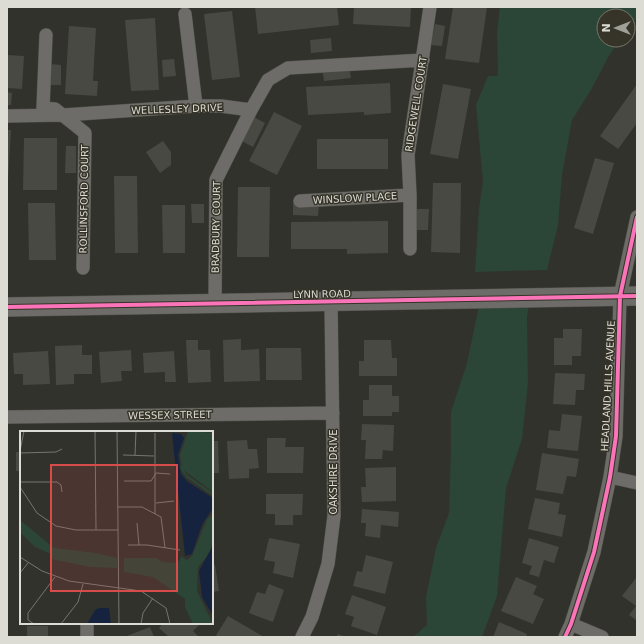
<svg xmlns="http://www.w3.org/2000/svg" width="644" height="644" viewBox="0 0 644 644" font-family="'DejaVu Sans',sans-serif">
<rect width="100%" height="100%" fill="#32322c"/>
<path fill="#2b4536" d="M500,7H637V18L628,30V16H604V40H620L610,54L591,90L572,120L562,175L558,225L547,270L475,272L479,208L483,182L476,105L488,76H498L497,32Z
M529,305L527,317L528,383L522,439L506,488L497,596L482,637H413L427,625L426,597L436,548L449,513L451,447V412L467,363L479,306Z"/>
<path fill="#494944" d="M255,7H337L339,25L258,34Z
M354,7H411L410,27L353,24Z
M453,7H487L479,63L445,59Z
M232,11L240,77L212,80L204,14Z
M155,18L159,90L131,91L125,20Z
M435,24L445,26L442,46L431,45Z
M69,26L96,28L93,81H98L97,96L65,94Z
M331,38L332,51L311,53L310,40Z
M7,55L24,56L22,89L7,88Z
M174,59L176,76L163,77L162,60Z
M50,64L61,65V85H49Z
M349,65L351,78L324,81L322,67Z
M390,83L391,113L364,115V112L308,115L306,87Z
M443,84L471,89L458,159L430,154Z
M637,84V123L618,149L600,136Z
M7,92L12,93L11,105H7Z
M274,112L302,126L277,175L249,161Z
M254,117L265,123L253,147L242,141Z
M7,130H11L8,181H7Z
M24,138H57V190H23Z
M317,139H388V169H317Z
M163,141L171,152V165L160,173L146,152Z
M66,146H76V173H65Z
M595,158L614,163L593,234L574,228Z
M114,176H137L138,253H115Z
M433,183H461L460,253L431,252Z
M238,187H270L269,257H237Z
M28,203H55L56,260H29Z
M293,203H319L318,216L293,215Z
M191,204H204V223H192Z
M162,205H185V253H163Z
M415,209H429L428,230H415Z
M388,221V253L347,254V249H291V222Z
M563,329H582L581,356H572V365H554V338H563Z
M241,339V350L259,349L260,381L224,382L223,340Z
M186,340H198V350H210L211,382L188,383Z
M364,340H391L392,358H397V376H359V361H364Z
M82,345V355H92V374H74V384L56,385L55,346Z
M266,348H301L302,380H266Z
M131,350L132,371H121L122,381L101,383L99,352Z
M48,351L50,384L23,385V374H14L13,353Z
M174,351L176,382H165V372L144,373L143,353Z
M555,373L585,374L584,390H576L575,405L553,404Z
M369,385H392V396H399V412H392V416H363V400H369Z
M562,414L582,416L578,451L547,448L549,430L560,431Z
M362,424L394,425L393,451L383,450L382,459H365L366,440H361Z
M267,438H286L285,447H304L303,473H267Z
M247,440L248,449H257L259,468L249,469V478L229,479L227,441Z
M212,441H218L219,473H212Z
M16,452H21V471H16Z
M542,453L579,459L576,477L567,476L563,494L536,490Z
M396,467V501L362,502L361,487H366L365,468Z
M266,494H303L302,515H293V525H275V514H266Z
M535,498L560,503L558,514L566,515L562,537L528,529Z
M362,509L399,512L398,527L381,525L380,538L365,536L366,523H361Z
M269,538L300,544L293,578L273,573L275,562L264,560Z
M529,538L559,547L554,563L544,560L539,577L529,574L532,566L522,563Z
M366,555L393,562L385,594L353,586L357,571L362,572Z
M212,565H215L219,591L212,592Z
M516,577L537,586L533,594L544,599L533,624L501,611Z
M636,578L637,579V619L636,620L629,615L636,606L622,596Z
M269,584L284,590L273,622L249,613L257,592L265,594Z
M352,595L386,607L377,635L351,626L354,617L345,614Z
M228,616L264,637H215Z
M499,622L527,634L526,637H493Z
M163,623H199L200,624L193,631L199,637H169L159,628Z
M27,626H48V637H27Z
M150,627L154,637H124Z
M338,634L346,637H336Z"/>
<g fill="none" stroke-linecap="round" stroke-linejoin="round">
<g stroke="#50504a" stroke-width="14">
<path id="street" d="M185,14L196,106
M46,35L43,108L55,109L85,133L83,268
M7,116L64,115L196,106H221L251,110
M300,201L410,195
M410,249V195L408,155L430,7
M215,304L216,180L251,110L268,80L288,68L423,60
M7,417L333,413
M610,477L637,483
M87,623V637
M571,624L602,637
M302,637L312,617L328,564L334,516L331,302
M565,637L571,624L594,552L610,477L616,436L620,296L637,217"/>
</g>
<g stroke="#50504a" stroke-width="20">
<path id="secondary" d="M7,307L637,296"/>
</g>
<use href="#street" stroke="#6d6c68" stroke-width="13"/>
<use href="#secondary" stroke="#6d6c68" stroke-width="19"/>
<g stroke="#363428" stroke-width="6">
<path id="cycleway" d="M7,307L637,296
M565,637L571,624L594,552L610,477L616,436L620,296L637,217"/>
</g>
<use href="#cycleway" stroke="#fb73b8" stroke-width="4"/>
</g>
<g text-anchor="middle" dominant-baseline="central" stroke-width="3" stroke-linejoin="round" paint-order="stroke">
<g font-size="10" fill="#dcdbd4" stroke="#363428">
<text transform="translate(416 104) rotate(-81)">RIDGEWELL COURT</text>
<text transform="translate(177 109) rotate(-2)">WELLESLEY DRIVE</text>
<text transform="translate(355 198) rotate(-3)">WINSLOW PLACE</text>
<text transform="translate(84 199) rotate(-89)">ROLLINSFORD COURT</text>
<text transform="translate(216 227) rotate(-89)">BRADBURY COURT</text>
<text transform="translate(322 294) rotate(-1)">LYNN ROAD</text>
<text transform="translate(608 386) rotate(-87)">HEADLAND HILLS AVENUE</text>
<text transform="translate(170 415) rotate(-1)">WESSEX STREET</text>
<text transform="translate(333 472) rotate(-90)">OAKSHIRE DRIVE</text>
</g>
</g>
<g transform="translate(20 431)">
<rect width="193" height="193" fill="#32322c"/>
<path d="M168,0L193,2V61L162,38L160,24ZM159,32L167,44L193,62V65L167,47L160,38ZM193,83V108L190,122L178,136L177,160L193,193H173L165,176V168L133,146L104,141V127H136L142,131L156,132L160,129L161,125L167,129L172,125L187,88ZM0,89L34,117L76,122L97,127V137L71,136L31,128V123L15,116L0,101Z" fill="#2b4536"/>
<path d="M152,2L161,3L164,7L158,24L161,43L168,51L193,67V77L182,94L172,123L165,125ZM193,114V185L182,166L179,140ZM79,177H89L91,193H67L75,179Z" fill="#15233e"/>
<path fill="none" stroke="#76766f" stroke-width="1" d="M75,0L76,99M97,0L99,193M135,2V83M0,20L4,0M0,22L36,21L42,18M103,24L134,25M115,24L116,0M104,50H131L136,42L150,43M0,51H37L41,54L42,61M0,56L17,82L36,95L56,99H98M136,72L154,70M97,76H122L141,86L145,117M117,92L119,114M108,114H127L160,119M0,126L22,140L49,150L121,160L146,177L150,193M0,142L8,132M14,193L8,189V182L35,146M41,193L58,171L63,153M121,193L123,182L133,167"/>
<path fill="#d74c4a" fill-opacity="0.15" stroke="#d74c4a" stroke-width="2" d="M31,34H157V160H31Z"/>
<rect width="193" height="193" fill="none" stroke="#dcdbd4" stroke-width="2"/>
</g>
<rect width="644" height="644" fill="none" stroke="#dcdbd4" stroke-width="16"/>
<g transform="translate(616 28) rotate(270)"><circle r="19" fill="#363428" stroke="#78776d"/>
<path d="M0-3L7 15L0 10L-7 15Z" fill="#a0a099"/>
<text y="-6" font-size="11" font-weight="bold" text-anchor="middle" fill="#dcdbd4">N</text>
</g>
</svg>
